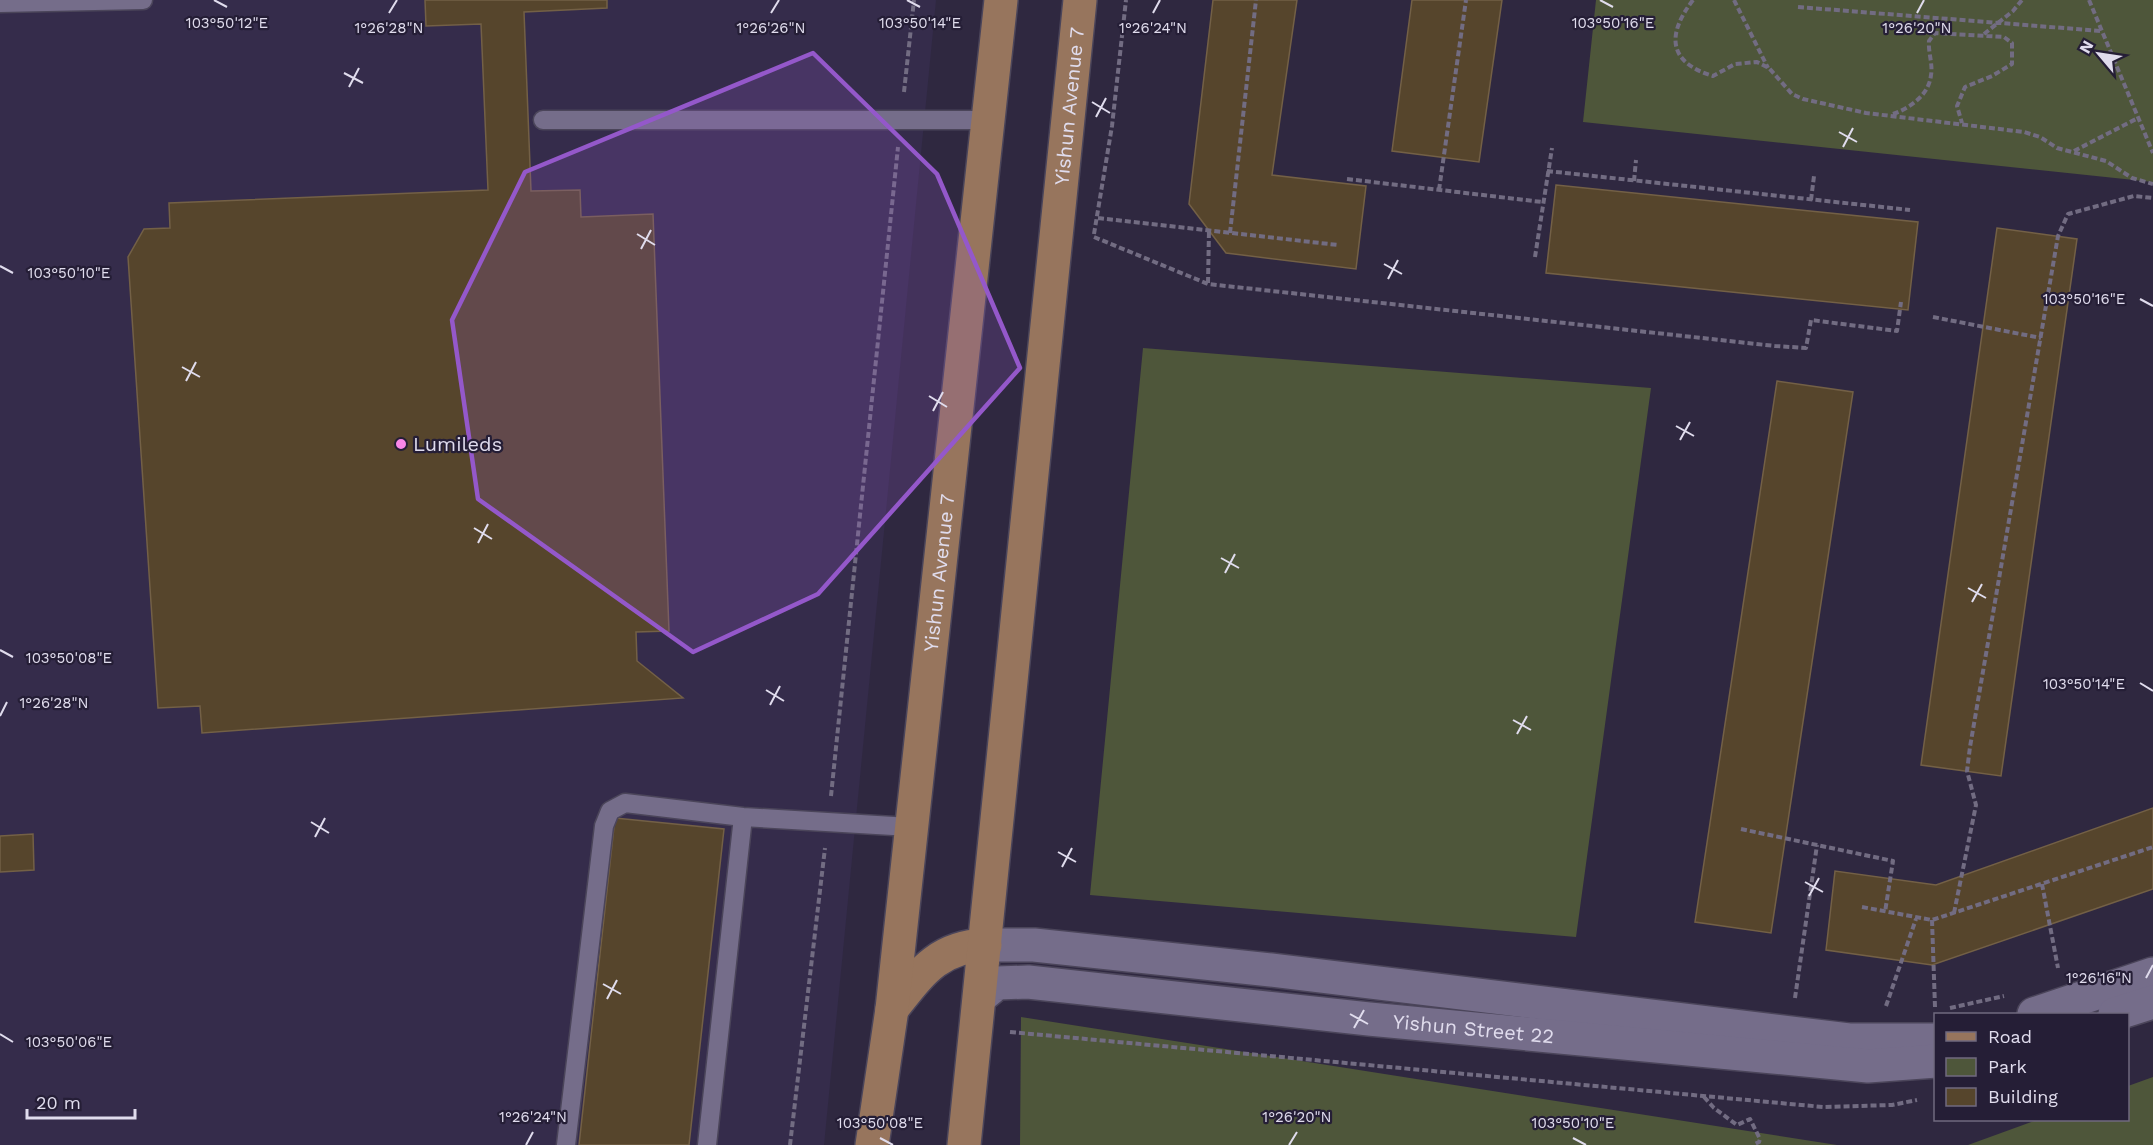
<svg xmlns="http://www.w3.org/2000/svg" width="2153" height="1145" viewBox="0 0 2153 1145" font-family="'Work Sans',sans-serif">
<rect width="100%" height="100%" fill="#2f2840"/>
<path fill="#352c4b" d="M0,0H936L824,1145H0Z"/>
<path fill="#4e563a" d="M1596,0H2153V182L1583,122Z
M1143,348L1651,388L1576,937L1090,895Z
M1021,1017L1837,1145H1020Z
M2153,1077V1145H1968L2037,1120H2128V1086Z"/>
<path fill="#56452c" stroke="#736046" stroke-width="1.5" d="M425,0H607V8L524,12L531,191L580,190L581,217L653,214L669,631L636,632L637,661L683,698L202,733L200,706L158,708L128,257L144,229L170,228L169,203L488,190L481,24L426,26Z
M1213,0H1297L1272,175L1366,186L1356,269L1226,253L1189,204Z
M1412,0H1502L1479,162L1392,151Z
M1556,185L1918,222L1908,310L1546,273Z
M1997,228L2077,239L2001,776L1921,765Z
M1777,381L1853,392L1771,933L1695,922Z
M2153,808V889L1932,965L1826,950L1835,871L1936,885Z
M615,818L724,829L689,1145H579Z
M33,834L34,870L0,872V836Z"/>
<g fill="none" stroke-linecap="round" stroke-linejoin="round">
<g stroke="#4b455a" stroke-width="21">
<path id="service" d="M0,3L143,0
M543,120H989
M566,1145L604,826L610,811L625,803L743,817L910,827
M707,1145L743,817"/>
</g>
<g stroke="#4b455a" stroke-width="36">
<g id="minor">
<path d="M985,945H1034L1271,970L1849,1040H1936"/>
<path id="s1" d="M980,997L997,983L1028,982L1369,1019L1868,1066L1936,1061"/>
<path d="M2034,1014L2153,974"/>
<path d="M2115,1014L2153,1002"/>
</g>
</g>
<g stroke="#4b455a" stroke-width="36">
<g id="primary">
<path d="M892,1009C920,974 937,947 985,945"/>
<path id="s2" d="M872,1145L892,1009L1001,0"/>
<path id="s3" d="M964,1145L1080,0"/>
</g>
</g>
<path stroke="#726c82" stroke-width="4" stroke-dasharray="6 3" stroke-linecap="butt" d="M1693,0C1667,34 1667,62 1713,76L1735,64L1757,62L1769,68L1792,94L1803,99L1866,113L2024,132L2040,137L2057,148L2106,161L2132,178L2153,184
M1734,0L1768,68
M2089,0L2153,153
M1798,7L2101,31
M1984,34L2013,11L2022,0
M904,92L914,0
M1893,114C1910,108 1929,95 1931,75C1933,64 1928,52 1929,41L1935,33L2004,37L2012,43V64L1992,76L1965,87L1957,106L1962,123
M2074,151L2138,118
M1547,171L1910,210
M1347,179L1542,202
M1634,181L1636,160
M1439,190L1466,0
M1811,200L1814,176
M1098,218L1338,245
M1230,233L1256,0
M1094,234L1112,126L1126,0
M1094,237L1208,284L1775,346L1806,348L1811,320L1897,331L1901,302
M1535,257L1552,148
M1208,283L1209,230
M1933,317L2041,338
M831,796L898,147
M1741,829L1893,861L1885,912
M2042,884L2058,968
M1862,907L1932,920L2153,847
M1954,913L1976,805L1967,771L1970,747L2058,236L2068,214L2134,196L2153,198
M1932,920L1935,1007
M1795,998L1817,845
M1886,1006L1916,919
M1950,1008L2004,996
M1010,1032L1823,1107L1892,1105L1917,1100
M1704,1097L1714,1108L1737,1125L1750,1119L1760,1139L1759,1142L1753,1145
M790,1145L825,848"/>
<use href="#service" stroke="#756d8a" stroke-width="18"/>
<use href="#minor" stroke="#756d8a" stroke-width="33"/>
<use href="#primary" stroke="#97755d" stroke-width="33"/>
</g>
<path fill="#9458ca" fill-opacity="0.2" stroke="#9458ca" stroke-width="4.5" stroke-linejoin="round" d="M813,53L937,174L1020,368L818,594L693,652L478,499L452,320L525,172Z"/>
<path fill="none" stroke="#e0dced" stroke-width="2" d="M214,0L227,7M907,0L920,7M1600,0L1613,7M389,13L397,0M771,13L779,0M1153,13L1160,0M1917,13L1924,0M344,73L363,83M349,87L359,68M1092,102L1110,113M1096,117L1106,98M1839,132L1857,142M1843,147L1853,128M637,234L655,245M641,249L651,230M1384,264L1402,274M0,266L13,273M1388,279L1398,260M2140,299L2153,306M182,367L200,377M186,381L196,362M929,396L947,407M933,411L943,392M1676,426L1694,436M1680,440L1690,422M474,528L492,539M478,543L488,524M1221,558L1239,568M1225,573L1235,554M1968,588L1986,598M1972,602L1982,584M0,650L13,657M2140,683L2153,691M766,690L784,701M770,705L780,686M0,716L7,702M1513,720L1531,730M1517,734L1527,716M311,822L329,833M315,837L325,818M1058,852L1076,862M1062,867L1072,848M1805,882L1823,892M1809,896L1819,878M2146,978L2153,965M603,984L621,994M607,999L617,980M1350,1014L1368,1024M1354,1028L1364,1010M0,1034L13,1042M880,1138L893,1145M1573,1138L1586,1145M526,1145L533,1132M1289,1145L1297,1132"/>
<circle fill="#f987e8" stroke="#251e36" stroke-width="2" cx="401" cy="444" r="6"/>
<g text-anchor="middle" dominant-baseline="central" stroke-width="4.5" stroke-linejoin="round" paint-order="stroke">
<g font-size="20" fill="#e0dced" stroke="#251e36">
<text stroke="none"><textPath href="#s3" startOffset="1044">Yishun Avenue 7</textPath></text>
<text stroke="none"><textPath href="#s2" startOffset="576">Yishun Avenue 7</textPath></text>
<text stroke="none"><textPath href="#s1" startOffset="501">Yishun Street 22</textPath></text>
</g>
<g font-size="20" fill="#e0dced" stroke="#251e36" text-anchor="start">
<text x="413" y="444">Lumileds</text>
</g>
</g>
<g font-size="15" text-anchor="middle" fill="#e0dced" stroke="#251e36" stroke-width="4.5" stroke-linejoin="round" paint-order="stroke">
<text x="227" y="28">103°50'12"E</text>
<text x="920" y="28">103°50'14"E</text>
<text x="1613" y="28">103°50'16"E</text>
<text x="1153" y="33">1°26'24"N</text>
<text x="1917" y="33">1°26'20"N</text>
<text x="389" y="33">1°26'28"N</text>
<text x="771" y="33">1°26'26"N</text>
<text x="69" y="278">103°50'10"E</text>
<text x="2084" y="304">103°50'16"E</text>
<text x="69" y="663">103°50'08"E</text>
<text x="2084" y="689">103°50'14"E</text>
<text x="54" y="708">1°26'28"N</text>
<text x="2099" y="983">1°26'16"N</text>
<text x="69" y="1047">103°50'06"E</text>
<text x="533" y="1122">1°26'24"N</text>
<text x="1297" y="1122">1°26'20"N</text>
<text x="880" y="1128">103°50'08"E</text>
<text x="1573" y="1128">103°50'10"E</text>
</g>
<rect x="1934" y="1013" width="195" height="108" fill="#251e36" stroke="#706a7f" stroke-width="1.5"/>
<rect x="1946" y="1032" width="30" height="9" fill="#97755d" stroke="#706a7f" stroke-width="1.5"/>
<text x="1988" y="1043" font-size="18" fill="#e0dced">Road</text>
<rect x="1946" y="1058" width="30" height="18" fill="#4e563a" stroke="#706a7f" stroke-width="1.5"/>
<text x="1988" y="1073" font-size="18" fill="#e0dced">Park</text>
<rect x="1946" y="1088" width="30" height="18" fill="#56452c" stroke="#706a7f" stroke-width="1.5"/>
<text x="1988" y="1103" font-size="18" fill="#e0dced">Building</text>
<g transform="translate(2099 54) rotate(299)" stroke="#251e36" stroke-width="4.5" paint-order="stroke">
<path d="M0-4.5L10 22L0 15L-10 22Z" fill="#e0dced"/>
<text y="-9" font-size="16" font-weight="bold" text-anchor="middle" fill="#e0dced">N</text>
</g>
<path d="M27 1109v9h108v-9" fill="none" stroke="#e0dced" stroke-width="3"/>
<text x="36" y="1109" font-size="18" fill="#e0dced" stroke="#251e36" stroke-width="4.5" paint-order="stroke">20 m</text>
</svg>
